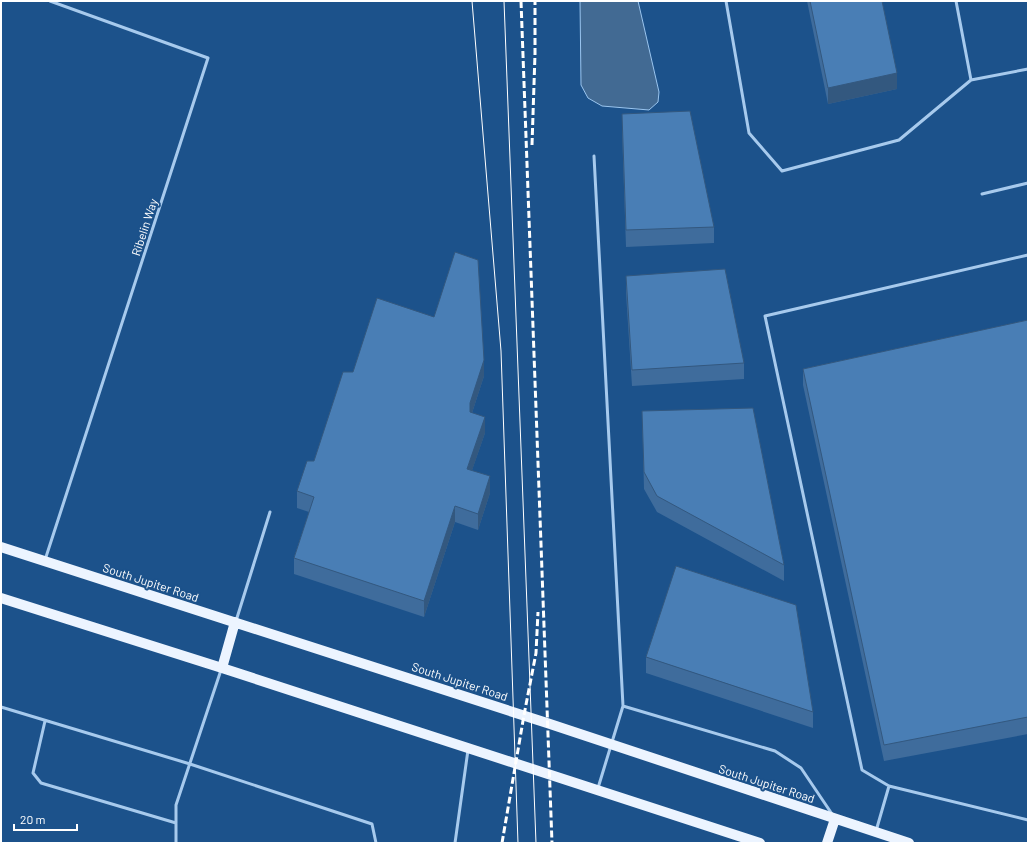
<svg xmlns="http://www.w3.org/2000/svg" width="1029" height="844" viewBox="0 0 1029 844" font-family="Barlow,sans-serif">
<rect width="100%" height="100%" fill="#1c528b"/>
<path fill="#426a93" stroke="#9ac5ef" d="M580,1H638L659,92L658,102L649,110L602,106L588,98L581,85Z"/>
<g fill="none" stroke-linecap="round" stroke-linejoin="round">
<path stroke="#a7caed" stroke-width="3" d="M726,1L749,133L782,171L899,140L971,80
M956,1L971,80L1028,69
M594,156L623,706
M982,194L1028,183
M45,560L208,58L50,1
M236,621L270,512
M1,707L190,764L372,824L376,843
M45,721L33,773L41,783L176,823
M889,786L1028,820
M598,788L623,706L775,751L801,768L832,814
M876,831L889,786L862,770L765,316L1028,255
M176,843V805L221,670
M455,843L468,750"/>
<path stroke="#ecf4ff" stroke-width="10" d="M1,547L547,723L909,843
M1,598L222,668L760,843
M222,668L235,622
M827,843L835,819"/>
<path stroke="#fff" stroke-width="1" d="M472,1L501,351L518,843
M504,1L536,843"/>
<path stroke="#fff" stroke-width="3" stroke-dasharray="7 3" stroke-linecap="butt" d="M521,1L552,843
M532,145L535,54V1
M502,843L524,715L536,653L538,612"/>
</g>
<path fill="#3f6c9c" d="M807,1H882L897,89L828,104Z
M622,114L714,227V243L626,247L622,130Z
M626,276L744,363V379L632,386L626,293Z
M1028,320V734L884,761L803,385V369Z
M353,372L484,376L472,413L485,433L472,470L490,493L478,530L455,522L424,617L294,574V558L309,512L297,508V491L314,461Z
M642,411L784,565V581L657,512L644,489Z
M646,657L813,712V728L646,673Z"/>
<path fill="#33587f" d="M897,73V89L828,104V88Z
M484,360V376L470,419V403Z
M485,417V433L467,485V469Z
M490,476V493L478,530V514Z
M455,506V522L424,617V601Z"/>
<path fill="#497eb5" stroke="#33587f" d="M810,1H882L897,73L828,88Z
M690,111L714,227L626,230L622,114Z
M455,252L478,260L484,360L470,403V412L485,417L467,469L490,476L478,514L455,506L424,601L294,558L314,497L297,491L307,461H314L343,372H353L377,298L434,317Z
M725,269L744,363L632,370L626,276Z
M1028,320V717L884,745L803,369Z
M753,408L784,565L657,496L644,472L642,411Z
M676,566L796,605L813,712L646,657Z"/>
<g text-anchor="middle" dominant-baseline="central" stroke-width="4" stroke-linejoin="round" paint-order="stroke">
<g font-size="12" fill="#fff" stroke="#1c528b">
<text transform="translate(144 227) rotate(-72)">Ribelin Way</text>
<text transform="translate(151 582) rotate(18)">South Jupiter Road</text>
<text transform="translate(460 681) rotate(18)">South Jupiter Road</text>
<text transform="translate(767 783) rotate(18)">South Jupiter Road</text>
</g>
</g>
<rect width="1029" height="844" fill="none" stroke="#ffffff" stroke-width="4"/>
<path d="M14 824v6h63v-6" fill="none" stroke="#ffffff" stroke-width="2"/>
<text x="20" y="824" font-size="12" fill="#ffffff" stroke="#1c528b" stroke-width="3" paint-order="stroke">20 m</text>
</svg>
